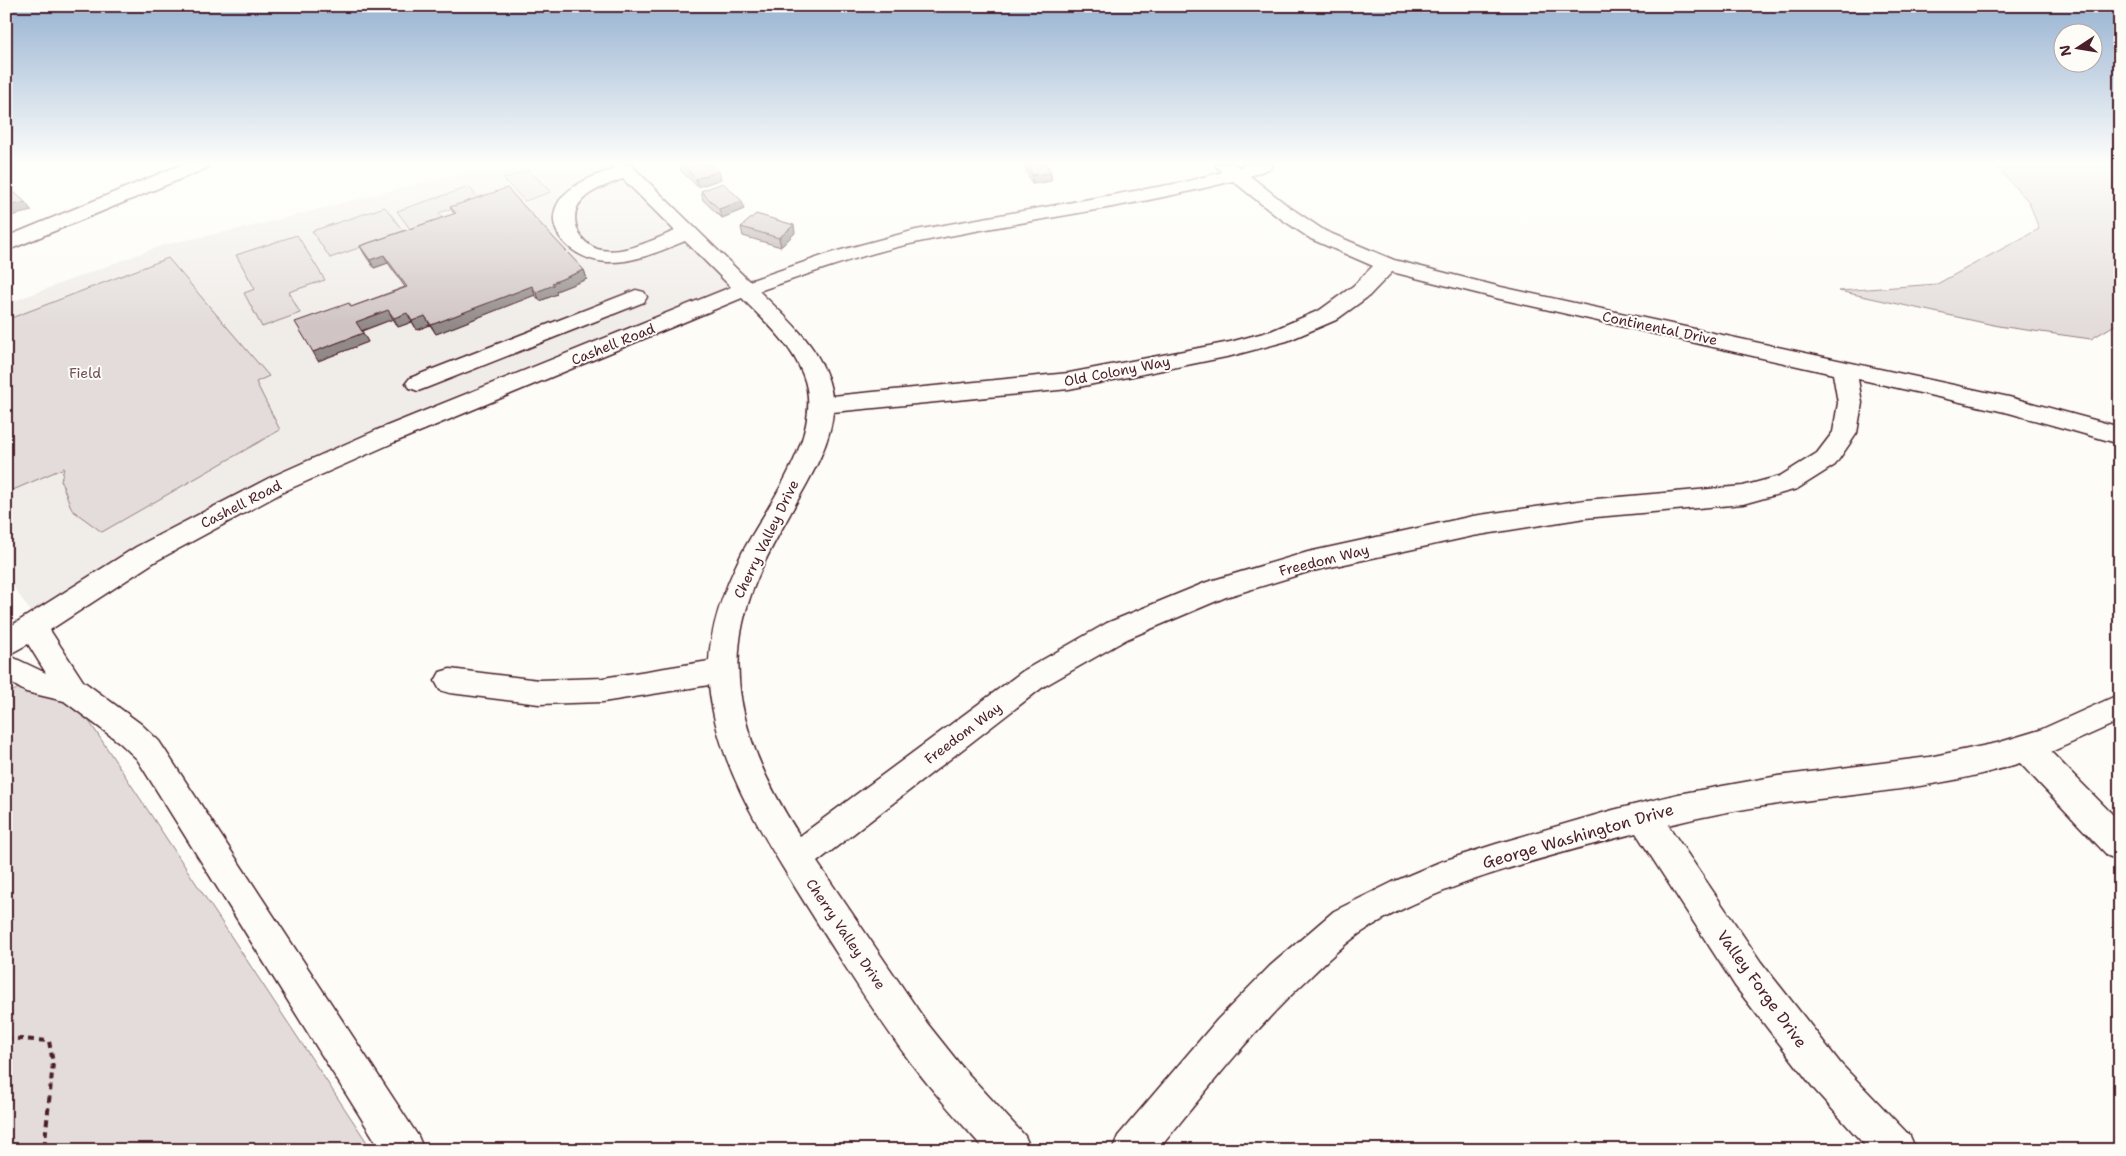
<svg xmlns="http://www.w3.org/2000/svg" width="2126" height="1156" viewBox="0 0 2126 1156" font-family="'Shantell Sans',sans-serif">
<rect width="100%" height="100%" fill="#fdfcf7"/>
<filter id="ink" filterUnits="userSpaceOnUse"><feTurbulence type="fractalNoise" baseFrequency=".02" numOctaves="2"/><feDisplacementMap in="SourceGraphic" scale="10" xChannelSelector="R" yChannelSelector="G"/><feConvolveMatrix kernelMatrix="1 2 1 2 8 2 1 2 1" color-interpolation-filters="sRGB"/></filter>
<g filter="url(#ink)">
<path fill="#f0ece8" d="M495,164H619L745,289L386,436L38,622L6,576V304L163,245L253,226Z"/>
<path fill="#e3dcda" stroke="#967e82" d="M1994,164H2120V322L2091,339L1998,326L1839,291L1937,284L2039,229L2029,202Z
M529,170L551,192L525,201L503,179Z
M469,187L479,199L439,213L442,218L410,229L397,211Z
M385,207L404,232L330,258L312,231Z
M297,235L325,280L289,292L300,313L262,327L244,293L255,289L236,255Z
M168,258L269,376L256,382L280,430L102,532L72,510L61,481L64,468L6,493V320Z
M54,668L372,1150H6V695Z"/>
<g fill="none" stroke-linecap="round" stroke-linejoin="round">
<g stroke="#4a1f2b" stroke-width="3">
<path id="minor" d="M183,164H209L207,168L6,251V237Z
M610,164H630L749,281L834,252L916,230L1185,182L1222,172L1216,166L1218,164H1235L1239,167L1246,164H1273L1271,168L1250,176L1288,206L1325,231L1394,260L1501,287L2009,397L2120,427V444L2009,413L1858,379L1862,403L1857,433L1835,465L1797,489L1743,504L1585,518L1473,536L1308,572L1226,597L1127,639L1043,687L817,862L927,1023L962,1067L1025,1136L1031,1150H985C959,1121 934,1093 911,1063C874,1013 841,960 808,908C766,840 717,768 709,685L603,702L539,704L450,693L440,690L435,681L440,672L450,669L539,680L603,678L709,661C711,623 725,587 742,553C768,503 826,433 803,375C791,343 765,322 742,298L395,442L287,490L156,561L50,630L83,681L141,724L159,741L418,1136L424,1150H381L137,759L119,742L64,701L26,692L6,680V629L136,547L269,478L377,430L731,287L685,241C661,251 634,263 607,262C574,261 536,228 563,196C576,182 596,175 614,169ZM623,179L675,231C652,240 622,256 597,249C589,246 581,239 578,231C565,199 598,188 623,179ZM1233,181L1274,214L1311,239L1373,266L1353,286L1320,310L1271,331L1230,342L1069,373L832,396C826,352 790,321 759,291C812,273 865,253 919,242C1024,220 1129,208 1233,181ZM1392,272L1500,299L1833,374L1838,403L1833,432L1817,453L1780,476L1743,486L1585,500L1473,516L1308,552L1207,582L1107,623L1023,671L800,836C759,773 726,700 743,623C751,585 770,550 789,516C806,484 830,449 833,412L1069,389L1231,356L1287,341L1336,320L1369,296ZM28,644L46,673L8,655Z
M636,290L644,292L647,297L644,302L426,388L418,391L410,388L406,383L410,378Z
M2120,694V721L2051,752L2120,822V860L2108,856L2020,763C1950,786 1876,792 1803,801C1757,806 1712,814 1668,825L1761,962L1841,1064L1910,1136L1916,1150H1869L1815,1090L1735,986L1636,833C1549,856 1434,884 1359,934C1341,947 1324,963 1308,979C1252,1031 1206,1091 1158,1150H1112L1118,1136L1217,1020L1270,966L1334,911L1393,882L1440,862L1496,844L1613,810L1678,794L1778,776L1929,757L1997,743L2040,730Z"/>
</g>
<path stroke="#4a1f2b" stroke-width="4" stroke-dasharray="6 5" stroke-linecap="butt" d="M6,1038L49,1041L53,1063L44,1150"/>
<use href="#minor" fill="#fdfcf7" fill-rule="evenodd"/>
</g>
<path fill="#b3a9a9" stroke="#4a1f2b" d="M678,164H712L721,179L698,187L681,171L680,166Z
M1023,164H1047L1051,173V181L1032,184Z
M701,191L744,209L722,218L703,200Z
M450,207L584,270L587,279L556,291L557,294L540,301L535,295L436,334L430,325L417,330L412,322L398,327L393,319L362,331L368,342L318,361L351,307L405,287L388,263L374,268L365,255L360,246L454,214Z
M741,227L795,233L781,247L743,236Z"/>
<path fill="#928a89" stroke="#4a1f2b" d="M719,171L721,179L698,187L696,179Z
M1051,173V181L1032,184V175Z
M742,201L744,209L722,218L719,209Z
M25,202L32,211L6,217V207Z
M794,225L795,233L781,247L779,238Z
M384,255L388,263L374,268L370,260Z
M584,270L587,279L556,291L557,294L540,301L536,292L552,283Z
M532,286L535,295L436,334L431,325Z
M388,310L393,319L361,331L356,322Z
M407,313L412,322L398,327L394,318Z
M425,316L430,325L417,330L412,321Z
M363,333L368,342L318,361L313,352Z"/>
<path fill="#d0c5c4" stroke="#4a1f2b" d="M681,164H712L719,171L696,179Z
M1027,164H1047L1051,173L1032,175Z
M723,183L742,201L719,209L701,191Z
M6,185L25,202L6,207Z
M507,188L584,270L552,283L554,285L536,292L532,286L431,325L425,316L412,321L407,313L394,318L388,310L356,322L363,333L313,352L295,322L349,303L351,307L407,287L384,255L370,260L360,246L456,213L450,207Z
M756,214L794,225L779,238L741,227Z"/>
</g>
<linearGradient id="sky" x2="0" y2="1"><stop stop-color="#98b3d2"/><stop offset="0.5" stop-color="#fefefb"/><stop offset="1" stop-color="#fefefb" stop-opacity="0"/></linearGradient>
<rect width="2126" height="326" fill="url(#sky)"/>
<g text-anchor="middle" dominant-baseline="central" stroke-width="4" stroke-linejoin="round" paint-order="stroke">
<g font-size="14" fill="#4a1f2b" stroke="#fdfcf7">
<text transform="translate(1660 328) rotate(12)">Continental Drive</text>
<text transform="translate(613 344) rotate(-22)">Cashell Road</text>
<text transform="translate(1117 371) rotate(-11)">Old Colony Way</text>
<text transform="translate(241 504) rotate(-27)">Cashell Road</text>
<text transform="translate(766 539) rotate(-64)">Cherry Valley Drive</text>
<text transform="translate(1324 560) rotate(-14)">Freedom Way</text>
<text transform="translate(963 733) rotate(-37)">Freedom Way</text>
<text transform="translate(846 934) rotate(56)">Cherry Valley Drive</text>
</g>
<g font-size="14" fill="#704e57" stroke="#fdfcf7">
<text x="85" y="373">Field</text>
</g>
<g font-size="16" fill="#4a1f2b" stroke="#fdfcf7">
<text transform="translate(1578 836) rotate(-16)">George Washington Drive</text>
<text transform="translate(1762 989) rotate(54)">Valley Forge Drive</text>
</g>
</g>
<rect width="2126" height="1156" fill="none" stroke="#fdfcf7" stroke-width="25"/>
<rect x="12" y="12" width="2101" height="1131" fill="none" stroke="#4a1f2b" stroke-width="2" filter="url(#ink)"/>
<g transform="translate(2078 48) rotate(258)"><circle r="24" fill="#fdfcf7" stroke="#b5a4a5"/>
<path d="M0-4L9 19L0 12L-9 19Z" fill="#4a1f2b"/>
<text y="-8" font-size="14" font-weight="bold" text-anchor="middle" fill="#4a1f2b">N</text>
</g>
</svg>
